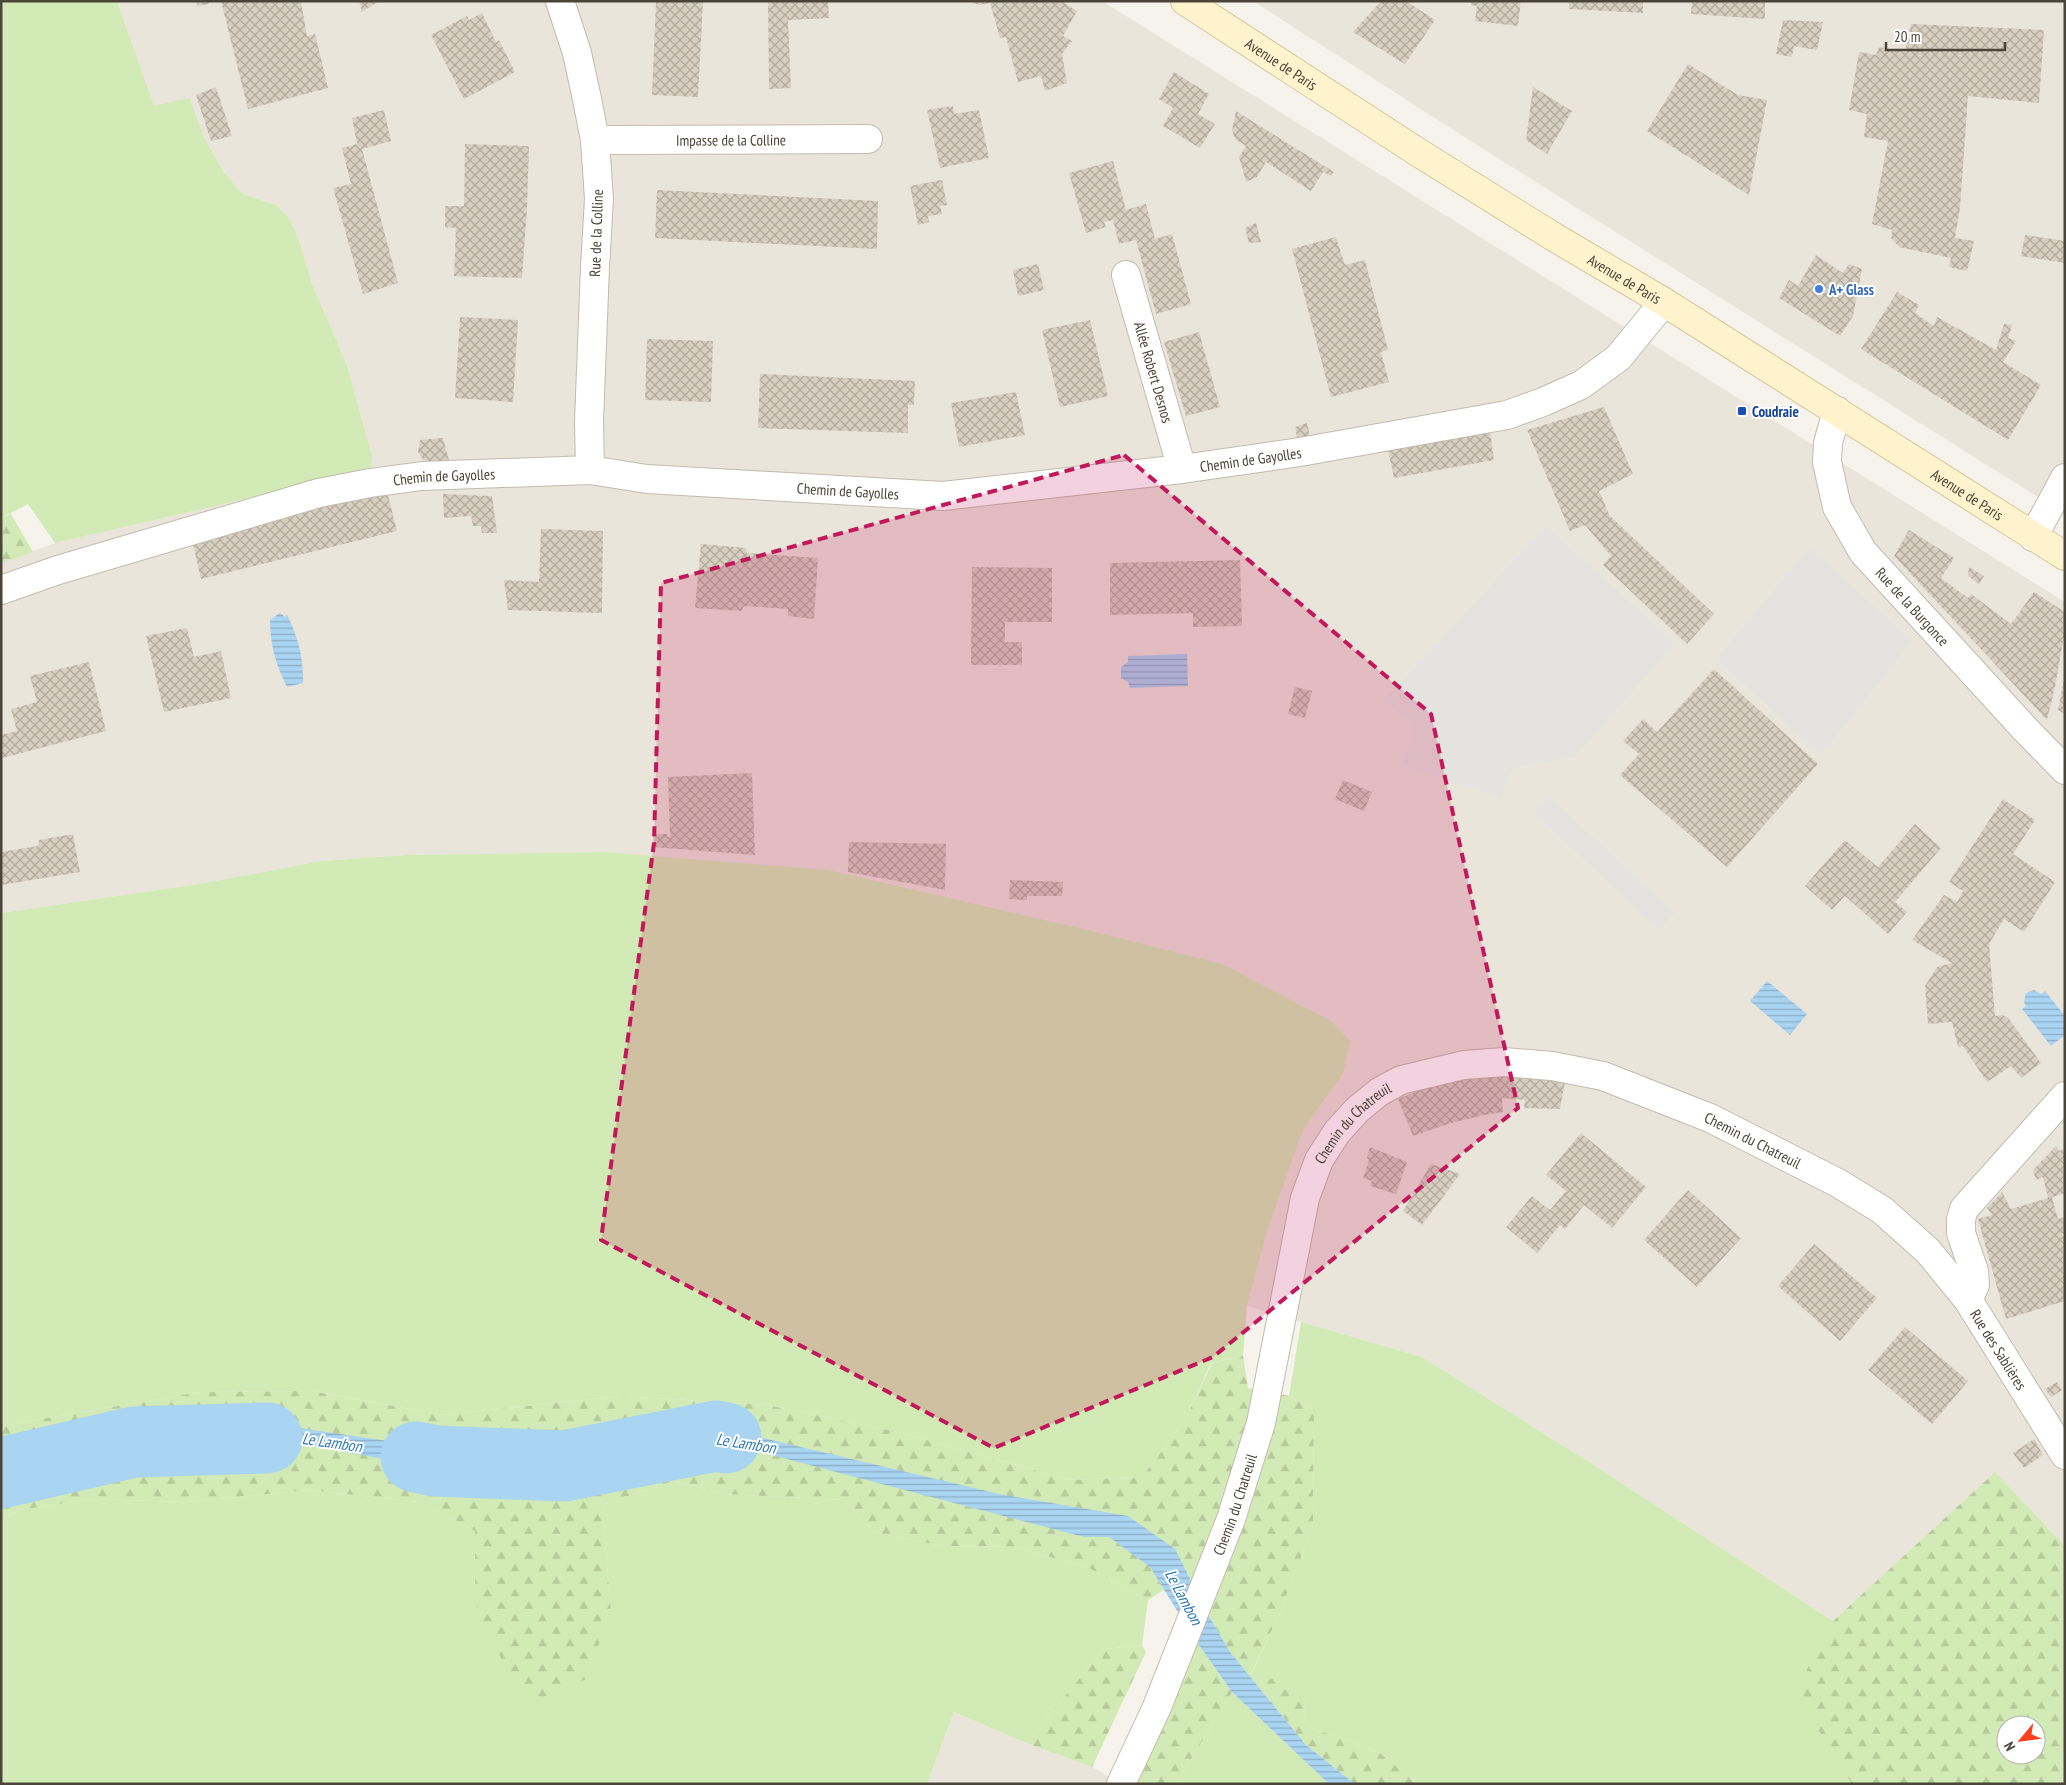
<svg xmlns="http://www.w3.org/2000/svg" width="2066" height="1785" viewBox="0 0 2066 1785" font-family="'PT Sans Narrow',sans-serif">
<defs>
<pattern id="forest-firs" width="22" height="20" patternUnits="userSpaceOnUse" patternTransform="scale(1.25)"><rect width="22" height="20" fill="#d2eab5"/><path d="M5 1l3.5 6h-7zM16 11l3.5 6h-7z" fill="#b6ca9c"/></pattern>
<pattern id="water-rules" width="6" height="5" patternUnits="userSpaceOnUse" patternTransform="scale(1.25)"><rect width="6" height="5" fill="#a9d4f2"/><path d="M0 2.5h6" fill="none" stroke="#8caec5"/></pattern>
<pattern id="building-cross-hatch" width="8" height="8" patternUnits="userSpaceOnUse" patternTransform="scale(1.25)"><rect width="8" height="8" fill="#d8cfc1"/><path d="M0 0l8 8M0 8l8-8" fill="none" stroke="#b1aa9e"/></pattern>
</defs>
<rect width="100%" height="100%" fill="#f6f3ec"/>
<path fill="#eae5da" d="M117,1H1102L2065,602V1546L1995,1472L1833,1621L1589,1462L1422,1357L1247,1306L1267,1232L1303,1130L1343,1074L603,852L408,855L321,861L199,884L1,913V563L55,543L371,470L372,456L347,365L312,284L301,246L290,219L276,205L243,194L224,173L204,137L154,106Z
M1253,1H2065V514L1469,140Z
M954,1712L1026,1743L1092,1767L1122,1784H927Z"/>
<path fill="#d2eab5" d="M1,1H117L154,106L189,98L204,137L224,173L243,194L276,205L290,219L301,246L312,284L347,365L372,456L371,470L55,543L28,504L1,518Z
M603,852L828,870L1087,930L1222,964L1331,1021L1350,1041L1343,1074L1303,1130L1267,1232L1247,1306L1243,1356L1211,1363L1185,1420L1142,1477L1070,1480L898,1432L767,1405L621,1396L443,1415L312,1391L200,1392L1,1426V913L199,884L321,861L408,855Z
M1301,1322L1422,1357L1589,1462L1833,1621L1796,1692L1852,1784H1418L1379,1752L1306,1726L1305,1698L1250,1677L1279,1615L1313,1525L1314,1410L1289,1396Z
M673,1481L725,1494L844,1500L873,1532L942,1546L1014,1547L1089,1568L1148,1600L1142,1645L1104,1649L1026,1743L954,1712L927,1784H1V1519L20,1510L93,1499L186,1502L309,1490L419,1502L475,1531V1604L611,1611L602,1505Z
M1232,1692L1329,1784H1176Z"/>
<path fill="url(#forest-firs)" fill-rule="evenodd" d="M11,514L33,552L1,563V518Z
M1243,1356L1248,1388L1289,1396L1314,1410L1313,1525L1279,1615L1250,1676L1282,1680L1305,1698L1306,1726L1379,1752L1418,1784H1355L1306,1745L1230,1652L1210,1618L1188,1574L1148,1600L1089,1568L1014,1547L942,1546L873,1532L844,1500L725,1494L673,1481L602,1505L611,1611L586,1679L537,1700L508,1673L475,1603V1531L419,1502L309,1490L186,1502L93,1499L20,1510L1,1519V1426L200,1392L312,1391L443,1415L621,1396L767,1405L898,1432L1070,1480L1142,1477L1185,1420L1212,1363Z
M1995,1472L2065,1546V1784H1852L1795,1692L1833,1621ZM2006,1725H2036V1755H2006Z
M1194,1638L1232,1692L1176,1784H1130Z
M1142,1645L1146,1652L1092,1767L1026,1743L1104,1649Z"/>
<path fill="#e5e3e0" d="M1546,526L1675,643L1575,757L1515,767L1511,771L1500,799L1403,764L1413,736L1409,722L1385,699Z
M1810,547L1912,641L1821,755L1716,659Z
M1549,796L1675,913L1659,930L1533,812Z"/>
<path fill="url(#water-rules)" d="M280,613L285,617L287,615C298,637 304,659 303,683L287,687C276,666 270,644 270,620Z
M1187,654L1188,686L1130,688L1128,682L1121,678V667L1128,662V656Z
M1767,981L1807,1014L1790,1035L1750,1001Z
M2034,990L2041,994L2045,991L2065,1016V1035L2051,1046L2022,1009L2026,1006L2024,1002L2026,993Z
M292,1427L504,1458L729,1430L999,1494L1128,1516L1175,1549L1210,1618L1230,1652L1306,1745L1355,1784H1329L1232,1692L1194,1638L1150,1567L1109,1537H1084L730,1444L444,1471L296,1442L86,1458L1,1475V1465L38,1457Z"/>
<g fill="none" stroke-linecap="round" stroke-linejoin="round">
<path stroke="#a9d4f2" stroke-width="71" d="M416,1457L435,1461L564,1466L716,1436L726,1438
M1,1473L134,1442L267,1438"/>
</g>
<path fill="url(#building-cross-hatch)" d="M197,1H209V4L197,6Z
M221,1H301L307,36L315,34L328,88L248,109Z
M359,1H379L362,12Z
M656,1H703L698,97L652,95Z
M768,1H828L829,18L788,20L791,88L769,89Z
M973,1H1061L1077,11L1063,36L1072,41L1062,54L1067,83L1045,91L1041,76L1018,82L1006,37L1000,38L990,3L980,5L973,3Z
M1381,1H1406L1435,20L1405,64L1353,32Z
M1471,1H1521L1518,26L1475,21L1477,6L1471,5Z
M1569,1H1643V13L1569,9Z
M1692,1H1765V19L1691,14Z
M482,13L496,42L499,40L515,72L464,99L431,35L467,16L469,20Z
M1783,20L1823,22L1817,50L1794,46L1792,57L1776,54Z
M1911,24L2044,30L2039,103L1968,96L1960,208L1955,238L1974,241L1967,271L1949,267L1951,258L1899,247L1891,238L1892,230L1872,224L1888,141L1864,137L1867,114L1849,110L1859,52L1876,55L1879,47L1905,52Z
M1688,64L1738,95L1767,100L1749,195L1647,131Z
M1174,72L1209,94L1198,114L1215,124L1200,148L1163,126L1173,108L1159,99Z
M216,87L232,136L211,141L196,95Z
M1533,87L1572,111L1547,154L1526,140Z
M953,106L954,114L979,110L989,158L940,168L927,110Z
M384,110L391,141L362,149L398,283L363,294L333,188L351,184L342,148L357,144L352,118Z
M1236,111L1334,172L1331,176L1323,172L1311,191L1266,162L1257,177L1246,182L1239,157L1246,146L1235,139L1232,130Z
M465,144L529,146L527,209L522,278L454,276L456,228L445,227V206H464Z
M1113,161L1126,210L1146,204L1155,239L1172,234L1191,304L1156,314L1136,240L1119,244L1113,220L1104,222L1106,227L1086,233L1069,173Z
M942,180L947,205L940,206L942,214L928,216L929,222L918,225L910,186Z
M657,190L878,201L877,249L655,238Z
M1256,223L1261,242L1249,243L1245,228Z
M2025,235L2065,241V263L2021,256Z
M1336,237L1345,265L1365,260L1388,350L1381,352L1389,382L1331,397L1292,249Z
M1816,255L1843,273L1849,264L1862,269L1853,316L1840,336L1779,298L1789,280L1798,286Z
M1038,264L1044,290L1018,296L1013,270Z
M1897,292L1919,305L1915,313L1934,326L1937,317L1996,350L2004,324L2012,325L2008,338L2016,341L2003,362L2041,385L2008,440L1861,349Z
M460,317L518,320L513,402L455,398Z
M1090,320L1108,396L1060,407L1042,330Z
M1199,332L1220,407L1186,416L1164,342Z
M647,339L713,341L711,402L645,400Z
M760,374L915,381L914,405H908V433L758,428Z
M1016,392L1025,435L959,447L951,403Z
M1604,407L1633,474L1599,491L1610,516L1714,614L1687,644L1603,565L1611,556L1585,525L1570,531L1527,430Z
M1307,423L1311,441L1298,442L1295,427Z
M1490,431L1494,460L1394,478L1388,450Z
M443,438L450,464L423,460L418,452L420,440Z
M387,491L397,531L201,579L192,540L234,527Z
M443,494L492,496L497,533H482L481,526H473L471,516L444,518Z
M541,529L603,531L602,613L508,610L504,580L539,582Z
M1909,530L1954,558L1941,578L1968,598L1971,594L2011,624L2034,592L2065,612V630L2055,687L2047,720L1894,556Z
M701,544L746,548L747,553L818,558L814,619L788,616V609L744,606L742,611L695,608Z
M1240,560L1242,626L1193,627V613L1110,615V563Z
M972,567L1052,568V622H1005V642H1022V665H971Z
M1969,567L1984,576L1979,584L1968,576Z
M187,628L194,657L221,651L231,698L164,712L146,636Z
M89,662L106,731L2,758L1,735L17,731L11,709L37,702L30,676Z
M1714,669L1818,764L1727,867L1620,775L1639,754L1623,741L1643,719L1657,732Z
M2064,679H2065V714L2058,710Z
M1295,687L1312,691L1305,718L1288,714Z
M752,773L755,855L653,847V834H667L668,837H670L668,777Z
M1343,780L1372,792L1364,811L1335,799Z
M2003,799L2035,820L2013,854L2055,882L2024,932L2004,919L1989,944L1995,1016L2003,1015L2009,1019L2041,1063L2021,1078L2011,1066L1987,1082L1963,1046L1958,1047L1952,1022L1928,1024L1925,986L1937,967L1952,963L1912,940L1944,895L1957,902L1963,891L1949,882Z
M1915,824L1941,848L1895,902L1907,912L1888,934L1845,896L1832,910L1805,886L1845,840L1878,867Z
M73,834L80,872L1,885V852L38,846L39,840Z
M849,842L946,844L945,890L848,872Z
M1010,880L1063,882L1062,896H1027V900L1009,899Z
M1499,1074L1565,1082L1560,1109L1524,1108L1525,1100L1502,1098L1503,1112L1484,1115L1451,1123L1413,1136L1398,1099L1435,1084L1467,1076Z
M1581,1133L1646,1187L1612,1228L1584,1205L1565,1229L1560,1225L1537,1253L1506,1227L1532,1196L1550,1210L1566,1191L1546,1175Z
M2056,1146L2059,1151L2065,1149V1193L2052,1197L2058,1219L2065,1217V1233L2062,1234L2065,1241V1301L2006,1319L1978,1219L1992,1215L1987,1208L2002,1192L2011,1209L2048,1198L2043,1177L2036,1180L2033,1170Z
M1370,1147L1407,1162L1396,1194L1370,1186L1372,1181L1363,1178L1369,1160L1367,1158Z
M1431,1164L1460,1174L1422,1225L1403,1211Z
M1688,1190L1741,1238L1697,1287L1644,1240Z
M1814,1244L1877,1298L1840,1341L1778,1286Z
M1905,1327L1968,1381L1932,1424L1868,1370Z
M2057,1382L2062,1390L2051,1397L2045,1389Z
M2034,1439L2043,1455L2024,1468L2013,1453Z"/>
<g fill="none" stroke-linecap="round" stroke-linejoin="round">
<g stroke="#c2bbae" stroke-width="30">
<g id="minor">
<path d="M560,1L577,53L587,99L595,140L599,199L595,267L589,421L590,470"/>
<path id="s1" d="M595,140L868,139"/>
<path id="s2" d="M1126,275L1182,469"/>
<path d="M2033,537L2065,478"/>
<path id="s3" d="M1,590L58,570L319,493L370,483L422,476L590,470L647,479L943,496L1182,469L1300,452L1507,415L1543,402L1581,385L1618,358L1664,302"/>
<path id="s4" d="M2065,1096L1964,1209L1961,1219V1233L1974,1271L1975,1285L1968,1300L2065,1455"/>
<path id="s5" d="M1121,1784L1157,1707L1231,1519L1261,1423L1305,1198L1319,1160L1337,1132L1357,1110L1379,1092L1401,1080L1464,1065L1504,1062L1552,1066L1603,1076L1710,1118L1838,1183L1882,1210L1928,1251L1968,1300"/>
</g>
</g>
<g stroke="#c2bbae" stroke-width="30">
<g id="tertiary">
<path id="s6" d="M1837,411L1828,443L1827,462L1837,507L1863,552L2025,729L2065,770"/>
</g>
</g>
<g stroke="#d6c79b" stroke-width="30">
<g id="secondary">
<path id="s7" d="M1185,1L1416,151L1554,237L1664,302L2065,556"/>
</g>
</g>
<use href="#minor" stroke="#fff" stroke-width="28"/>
<use href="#tertiary" stroke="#fff" stroke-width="28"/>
<use href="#secondary" stroke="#fff3cd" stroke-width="28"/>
</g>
<path fill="#c2185b" fill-opacity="0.2" stroke="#c2185b" stroke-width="4" stroke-dasharray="10 6" stroke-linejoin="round" d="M1124,455L1431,714L1518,1108L1213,1357L994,1448L601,1240L654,843L661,583Z"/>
<circle fill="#3f7fe0" stroke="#fff" stroke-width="2" cx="1819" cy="289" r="5"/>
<rect fill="#1a4fb4" stroke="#fff" stroke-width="2" x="1737" y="406" width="10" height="10" rx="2.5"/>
<g text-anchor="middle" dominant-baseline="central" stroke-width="4" stroke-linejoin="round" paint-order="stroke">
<g font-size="15" fill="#4b4439" stroke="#fff">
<text stroke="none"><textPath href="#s7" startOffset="115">Avenue de Paris</textPath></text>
<text stroke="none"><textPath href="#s1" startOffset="136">Impasse de la Colline</textPath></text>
<text transform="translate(596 233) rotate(-88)">Rue de la Colline</text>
<text stroke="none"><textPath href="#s7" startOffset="520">Avenue de Paris</textPath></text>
<text stroke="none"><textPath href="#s2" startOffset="101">Allée Robert Desnos</textPath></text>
<text stroke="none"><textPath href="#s3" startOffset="1269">Chemin de Gayolles</textPath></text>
<text stroke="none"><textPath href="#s3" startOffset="459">Chemin de Gayolles</textPath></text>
<text stroke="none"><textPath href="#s3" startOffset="864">Chemin de Gayolles</textPath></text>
<text stroke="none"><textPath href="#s7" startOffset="925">Avenue de Paris</textPath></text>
<text stroke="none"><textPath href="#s6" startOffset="224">Rue de la Burgonce</textPath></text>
<text stroke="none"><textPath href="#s5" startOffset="708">Chemin du Chatreuil</textPath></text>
<text stroke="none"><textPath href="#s5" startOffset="1142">Chemin du Chatreuil</textPath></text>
<text stroke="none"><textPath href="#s4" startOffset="305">Rue des Sablières</textPath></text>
<text stroke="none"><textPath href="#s5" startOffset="302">Chemin du Chatreuil</textPath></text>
</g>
<g font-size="15" font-weight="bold" fill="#366cbe" stroke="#fff" text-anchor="start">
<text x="1829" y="289">A+ Glass</text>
</g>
<g font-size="15" font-weight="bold" fill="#164399" stroke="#fff" text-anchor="start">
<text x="1752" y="411">Coudraie</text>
</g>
<g font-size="16" font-style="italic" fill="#2e7ab2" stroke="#fff">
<text transform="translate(332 1442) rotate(8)">Le Lambon</text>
<text transform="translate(746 1443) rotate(9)">Le Lambon</text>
<text transform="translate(1184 1597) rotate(62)">Le Lambon</text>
</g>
</g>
<rect width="2066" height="1785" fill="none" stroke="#4b4439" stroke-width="5"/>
<g transform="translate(2021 1740) rotate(241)"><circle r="24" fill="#ffffff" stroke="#b7b4b0"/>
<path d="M0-4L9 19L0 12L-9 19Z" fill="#fc3f1d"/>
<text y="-8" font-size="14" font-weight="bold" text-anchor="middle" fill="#4b4439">N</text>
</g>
<path d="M1886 42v8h119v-8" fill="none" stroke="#4b4439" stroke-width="2.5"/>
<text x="1894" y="42" font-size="15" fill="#4b4439" stroke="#ffffff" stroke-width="4" paint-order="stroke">20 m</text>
</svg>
